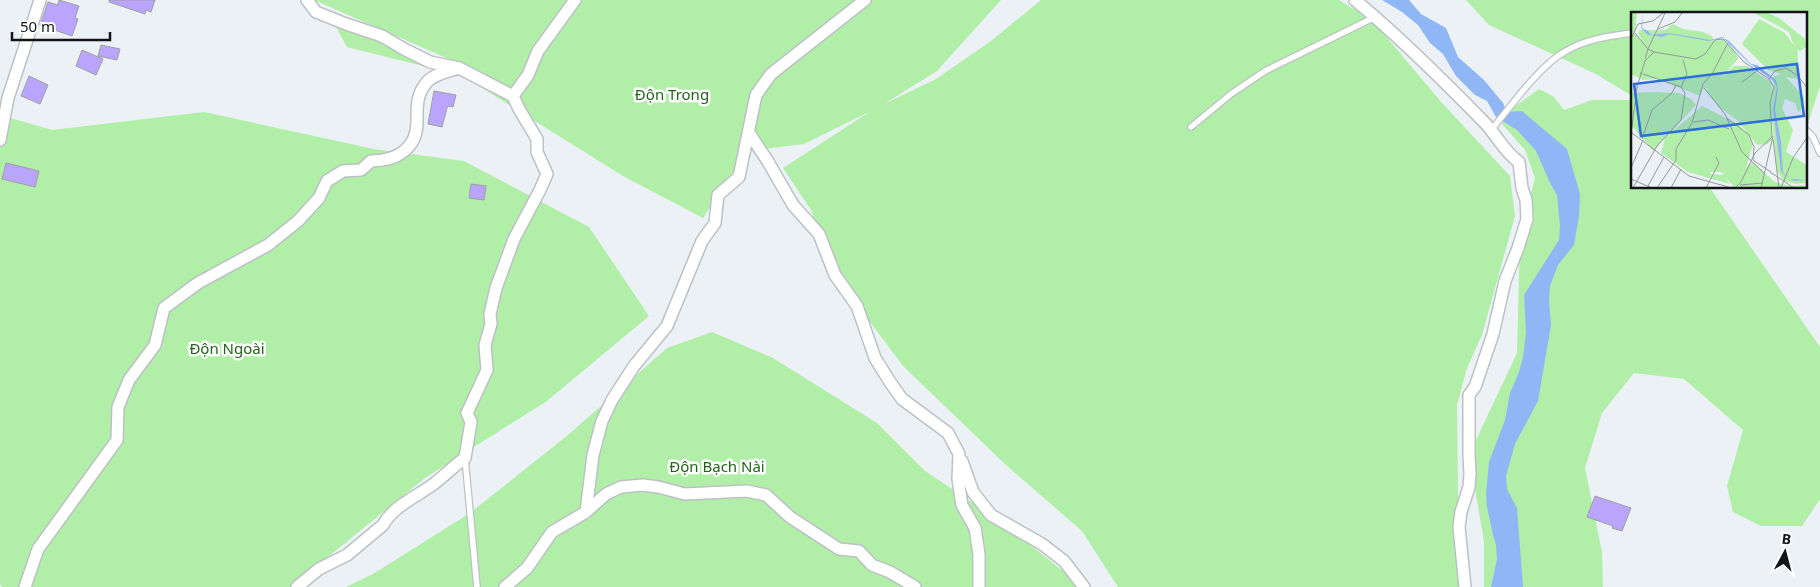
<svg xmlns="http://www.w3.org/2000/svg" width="1820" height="587" viewBox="0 0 1820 587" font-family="'Noto Sans',sans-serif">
<rect width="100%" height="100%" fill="#ecf1f6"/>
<path fill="#b1eea8" d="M314,0H1001L937,71L884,104L936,79L991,41L1041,0H1339L1372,20L1442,103L1510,176L1515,216L1482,335L1467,368L1457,405L1459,587H1118L1082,531L1006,465L903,366L835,275L811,210L783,168L871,111L804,144L747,151L703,218L623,176L463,76L347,47L331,18L404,49L467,67Z
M1466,0H1820V86L1806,130V14H1632V96L1596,74L1489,25Z
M1539,89L1553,96L1564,110L1592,100H1632V188H1710L1820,347V499L1802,526H1761L1733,512L1727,486L1743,430L1684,379L1634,373L1602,413L1585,468L1602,552L1603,587H1484V541L1469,455L1517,353L1520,238L1535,178L1525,150L1502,124L1507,112Z
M204,112L374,149L464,161L589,227L649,316L547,401L425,478L291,587H2L0,584V115L52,130Z
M712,332L773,358L877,423L925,471L1003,523L1083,587H346L373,574L470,513L568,435L667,348Z"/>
<path fill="#90b7f5" d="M1382,0H1409L1421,14L1446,28L1458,57L1484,80L1503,103L1507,112L1522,111L1567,149L1580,194L1579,216L1574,245L1558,265L1550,286L1549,301L1551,325L1538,401L1515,444L1506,476L1507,489L1517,508L1523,587H1491L1497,559L1496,545L1493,535L1487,507L1486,494L1489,462L1505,420L1510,393L1519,372L1523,357L1526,332L1524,295L1559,240L1560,226L1557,195L1551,185L1536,151L1528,142L1517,130L1496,117L1487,101L1475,95L1456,76L1443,54L1430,43L1418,25L1402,12Z"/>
<path fill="#b9a5fd" stroke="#9f9ea4" d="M59,0L79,6L75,18L78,19L72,36L40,25L48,2L58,5Z
M109,0H155L151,12L146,10L145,14L109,2Z
M101,45L120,49L117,60L98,56Z
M82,50L103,59L96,75L76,66Z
M29,76L48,85L40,104L21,96Z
M434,91L456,95L453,107L448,106L447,108L442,127L428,124Z
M6,163L39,171L35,187L2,179Z
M471,184L486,186L484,200L469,198Z
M1595,496L1631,508L1622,531L1612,528L1613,526L1587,517Z"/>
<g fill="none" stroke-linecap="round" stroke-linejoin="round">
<g stroke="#bcc1c5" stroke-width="8">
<path id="service" d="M1191,127L1231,94L1265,71L1375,17
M1492,129C1511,106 1541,64 1566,51C1586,39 1610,36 1632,33
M1806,130L1813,137L1820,153
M465,458L477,587"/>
</g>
<g stroke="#bcc1c5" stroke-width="14">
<path id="minor" d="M307,0L316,12L346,24L382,36L404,49L430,62L459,68L513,96
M1355,0C1401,38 1443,80 1484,122C1497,135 1504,152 1519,162L1522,188L1526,200L1527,219L1518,248L1505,281L1493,334L1475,387L1469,395V455L1470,474L1469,487L1461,512L1459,527L1465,587
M749,133L767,160L793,205L819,234L835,275L857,306L875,358L890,382L902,399L948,433L959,454L958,479L962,505L975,528L979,554V587
M0,140L8,98L40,0
M962,461L973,492L991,515L1042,544L1064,561L1084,587
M586,512L606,494L621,487L643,485L658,487L685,494L747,491L766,495L790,517L839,549L859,551L872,565L890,572L915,587
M25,587L38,549L117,440L118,407L129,380L155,345L164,308L198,283L268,245L298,221L319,198L327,181L343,171L361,170L371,161C396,161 417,149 417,122C417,107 416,95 427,82C434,74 449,71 459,68
M297,587L319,569L347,555L383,525C393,506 418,496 435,483C445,475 454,466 465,458L471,422L467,413L487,370L485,345L491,324L490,314L496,288L514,239L540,190L547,174L537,152V139L519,109L513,96L528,75L538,51L575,0
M505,587L527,568L552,532L586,512L593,455L602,421L612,400L634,366L667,326L702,241L715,223L718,195L739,177L756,95L771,74L865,0"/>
</g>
<use href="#service" stroke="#fff" stroke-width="5.5"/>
<use href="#minor" stroke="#fff" stroke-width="11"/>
</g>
<g text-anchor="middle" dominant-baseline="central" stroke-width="5" stroke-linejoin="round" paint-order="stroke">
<g font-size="15" fill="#22631b" stroke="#fff">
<text x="672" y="94">Độn Trong</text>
<text x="227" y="348">Độn Ngoài</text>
<text x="717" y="466">Độn Bạch Nài</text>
</g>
</g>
<g transform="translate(1631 12)">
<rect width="176" height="176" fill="#ecf1f6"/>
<path d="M0,1H6L4,21L13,32L7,21L9,18H34L42,12L52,17L72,20L81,24L83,29L92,28L103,38L107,47L89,68L103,54H116L141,71V127L137,132L126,133L106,108L88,95L75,78L78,76L72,77L69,84L27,67L12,68L0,62ZM123,1H137L148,6L174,27L176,35L169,39L164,37L158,20ZM128,7L154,21L167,40L166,67L155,65L173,85V94L167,100L164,91L154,87L151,96L162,118L155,140L176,153V171L165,172L153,169L146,159L140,96L143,71L139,66L150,62L137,58L111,32ZM23,80L47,81L59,86L65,93L22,139L0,113V81ZM71,94L107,112L117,122L122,132L115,156L121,150L144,170L158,174L176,173V176H106L109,173L103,175L90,160H80L79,162L93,163L99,172L57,160L30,141L34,126Z" fill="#b1eea8"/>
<path d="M12,1L11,16L17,19L20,23L38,21L79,28L91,25L98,29L120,52L126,53L145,68L147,76L144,98L150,129L152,161L160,167L176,168L163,169L152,162L150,159L142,98L146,75L142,68L119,52L92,26L77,29L38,22L31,25L17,23L10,16Z" fill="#90b7f5"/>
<path fill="none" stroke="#95999c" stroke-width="1" d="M27,17L44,10L51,1M4,21L17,37L14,47M0,27L7,12L22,9L32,1M23,40L17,37L34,1M9,61L50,75M138,67L144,59L155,56L167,64L177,77M111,70L127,58M73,76L94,102L111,140L134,162M96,106L118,123L123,135L122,148L140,160M63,110L77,108L98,117M1,121L58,164L101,176M0,123L6,75L14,49L23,40L65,47L74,42L84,28L92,27L113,50L138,67L143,75L139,91L141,125L124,141L110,170L104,176M11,127L21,98L41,81L45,73M142,127L148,176M0,156L12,128M139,160L163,176M0,167L21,176M109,173L132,171M17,174L33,145M2,176L26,134L50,108L54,81L50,75L56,62L52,48M26,176L45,148V137L61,111L72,72L81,62L97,31M40,176L50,157M75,176L88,151L85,145M130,176L142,124M150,176L162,146L177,124"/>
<path fill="#2d6edb" fill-opacity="0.15" stroke="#2d6edb" stroke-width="2.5" d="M166,52L173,104L10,124L3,72Z"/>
<rect width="176" height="176" fill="none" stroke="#121416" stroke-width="2.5"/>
</g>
<g transform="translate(1785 552) rotate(7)" stroke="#ffffff" stroke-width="4" paint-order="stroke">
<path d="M0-4L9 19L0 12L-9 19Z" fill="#121416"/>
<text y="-8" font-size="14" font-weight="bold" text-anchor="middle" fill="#121416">B</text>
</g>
<path d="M12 32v8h98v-8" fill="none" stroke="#121416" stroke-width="2.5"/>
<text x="20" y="32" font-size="15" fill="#121416" stroke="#ffffff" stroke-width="4" paint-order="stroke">50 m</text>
</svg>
